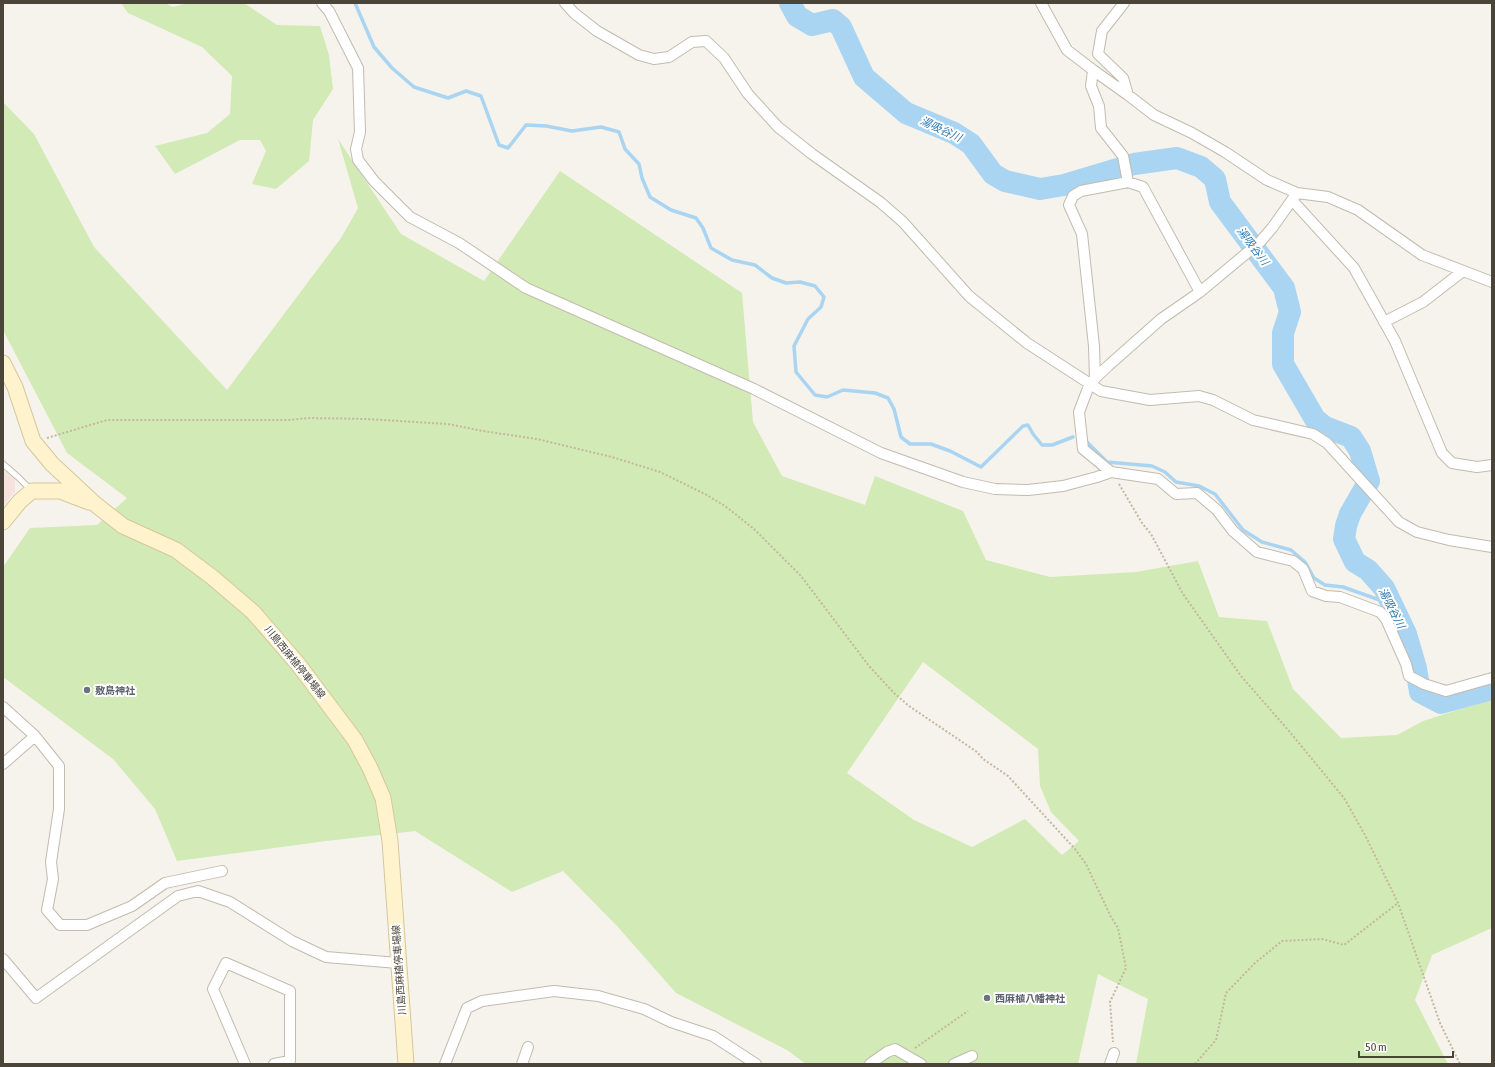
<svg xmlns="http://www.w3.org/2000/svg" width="1495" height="1067" viewBox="0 0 1495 1067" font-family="'Asap Condensed','Noto Sans JP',sans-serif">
<rect width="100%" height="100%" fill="#f6f3ec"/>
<path fill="#f6e3e0" d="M3,470L15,479V492L3,507Z"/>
<path fill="#d2eab5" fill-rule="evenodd" d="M121,3H165L173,7L188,3H244L277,25L320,26L329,55L333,89L313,120L309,161L276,189L252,184L266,151L260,140H240L175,174L155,146L207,133L230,114L232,76L202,47L128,13Z
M3,102L34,134L94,247L227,390L341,238L358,208L338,139L401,234L484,281L560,171L742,293L753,422L782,476L865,505L875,476L963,511L986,560L1050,577L1136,572L1198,561L1219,617L1267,621L1293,689L1341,738L1397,735L1423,721L1492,699V928L1432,955L1415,1000L1448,1064H1136L1148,999L1098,974L1078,1064H806L787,1050L676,993L617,926L563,871L512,892L415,831L326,841L177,861L155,809L113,759L3,677V567L30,528L97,525L127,498L67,453L3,330ZM923,662L1038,749L1040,786L1051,812L1079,841L1062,855L1025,819L972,847L914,820L847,773Z"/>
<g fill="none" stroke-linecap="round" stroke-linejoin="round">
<path stroke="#a9d4f2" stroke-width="3.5" d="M355,3L374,47L392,68L414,87L448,98L466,91L481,96L499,145L508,148L526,125L546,126L572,131L601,127L619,132L625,149L639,164L642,178L650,197L671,210L696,218L703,228L711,248L732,260L755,265L772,278L786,283L800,282L815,286L824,297L821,307L808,319L794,346L796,372L815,395L827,397L843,390L875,393L888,398L894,409L901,437L910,444H931L950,451L981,467L1023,426L1028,425L1033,434L1042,445H1052L1073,437
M1087,442L1107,462L1152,466L1165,472L1176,482L1199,486L1215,494L1243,530L1262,542L1291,550L1305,562L1314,578L1325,585L1343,587L1391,604"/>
<path stroke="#a9d4f2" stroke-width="22" d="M790,3L797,16L812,25L833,20L841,27L864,77L906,113L954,133L971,144L993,174L1005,181L1040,189L1064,185L1134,164L1177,158L1201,167L1215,179L1220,202L1284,288L1290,312L1283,333V364L1315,419L1325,427L1351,437L1360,451L1369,481L1350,514L1346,526L1344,539L1355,562L1368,570L1384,588L1406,634L1416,668L1420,692L1441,703L1492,689"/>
<g stroke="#c2bbae" stroke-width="7">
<path id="lane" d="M3,464L18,477L30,489"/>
</g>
<g stroke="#c2bbae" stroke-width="12">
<path id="street" d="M322,3L329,11L358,68L360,132L356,149L358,160L374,181L410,217L459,243L526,288L754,389L881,453L963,482L995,489L1028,490L1063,486L1097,477L1111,472L1158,479L1176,494L1197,493L1217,510L1233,531L1257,552L1293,561L1303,569L1312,591L1326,596L1340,597L1380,612L1386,619L1406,664L1409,676L1424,684L1446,691L1492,678
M565,3L574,13L597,31L639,55L654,59L669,57L692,42L706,41L724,58L748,94L778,127L812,154L880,202L903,222L969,296L1027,343L1101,391L1150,400L1199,396L1213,400L1253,420L1313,434L1327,443L1399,522L1417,532L1449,540L1492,547
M1041,3L1067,50L1093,70L1128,95L1154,115L1192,133L1225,152L1267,180L1297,193L1328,197L1358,210L1422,255L1492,282
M1124,3L1102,31L1098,54L1123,78L1128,95
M1093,70L1091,86L1099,106L1101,128L1123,156L1128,182L1143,187L1200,292
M1292,200L1354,268L1395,341L1442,453L1452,463L1477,467L1492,465
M1384,322L1423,302L1463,271
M1095,379L1094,346L1082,234L1069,205L1073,196L1081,191L1128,182
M1111,472L1083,449L1079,412L1090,383L1108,366L1161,319L1200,292L1260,242L1272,228L1297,193
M3,707L35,736L59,766V809L51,862L53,879L47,910L60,925H87L132,906L165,883L222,871
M3,764L35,736
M3,959L36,998L178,896L198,891L230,902L292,941L326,957L398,963
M245,1064L213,989L226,963L290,991V1061L274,1064
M445,1064L467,1008L482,1001L554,991L598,996L644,1009L671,1022L713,1036L756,1064
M522,1064L528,1047
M870,1064L887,1052L895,1049L921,1064
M954,1064L972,1056
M1110,1064L1114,1053"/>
</g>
<g stroke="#d6c79b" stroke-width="17">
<path id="secondary" d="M3,363L15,387L33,441L52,464L95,504L123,526L176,550L212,577L253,612L298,664L355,740L370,768L383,798L390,841L406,1064
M3,522L20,501L32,491H60L89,502"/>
</g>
<path stroke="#c4b79f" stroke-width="2" stroke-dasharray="2 2" stroke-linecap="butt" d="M47,438L107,420H289L308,418L367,419L448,424L483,431L537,439L612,457L660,472L705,494L725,506L754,529L801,576L869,666L894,693L909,706L977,752L983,759L1008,776L1075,849L1086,864L1111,917L1118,928L1126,968L1110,1002L1113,1042
M1119,484L1142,523L1151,534L1183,594L1241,676L1289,731L1344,798L1365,835L1398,903L1440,1023L1460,1064
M915,1048L968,1011
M1195,1064L1216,1040L1226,993L1255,963L1282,941L1322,939L1344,945L1398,903"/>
<use href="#lane" stroke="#fff" stroke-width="5"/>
<use href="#street" stroke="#fff" stroke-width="10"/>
<use href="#secondary" stroke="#fff3cd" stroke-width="15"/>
</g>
<g fill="#6b7280" stroke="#fff" stroke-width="1.5">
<circle cx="87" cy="690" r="4"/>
<circle cx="987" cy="998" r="4"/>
</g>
<g text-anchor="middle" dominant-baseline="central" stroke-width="4" stroke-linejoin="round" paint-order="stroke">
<g font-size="10" fill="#4b4439" stroke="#fff">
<text transform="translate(295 662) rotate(51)">川島西麻植停車場線</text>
<text transform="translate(399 970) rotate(-94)">川島西麻植停車場線</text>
</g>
<g font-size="10" font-weight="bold" fill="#5b616d" stroke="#fff" text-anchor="start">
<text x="95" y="690">敷島神社</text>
<text x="995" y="998">西麻植八幡神社</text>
</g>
<g font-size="11" font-style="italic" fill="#2e7ab2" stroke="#fff">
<text transform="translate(941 129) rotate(25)">湯吸谷川</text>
<text transform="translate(1253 246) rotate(53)">湯吸谷川</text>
<text transform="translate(1392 608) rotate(63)">湯吸谷川</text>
</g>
</g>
<rect width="1495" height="1067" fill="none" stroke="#4b4439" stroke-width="8"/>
<path d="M1359 1051v6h94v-6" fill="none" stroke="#4b4439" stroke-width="2"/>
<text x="1365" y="1051" font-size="12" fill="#4b4439" stroke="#ffffff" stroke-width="3" paint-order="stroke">50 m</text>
</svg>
